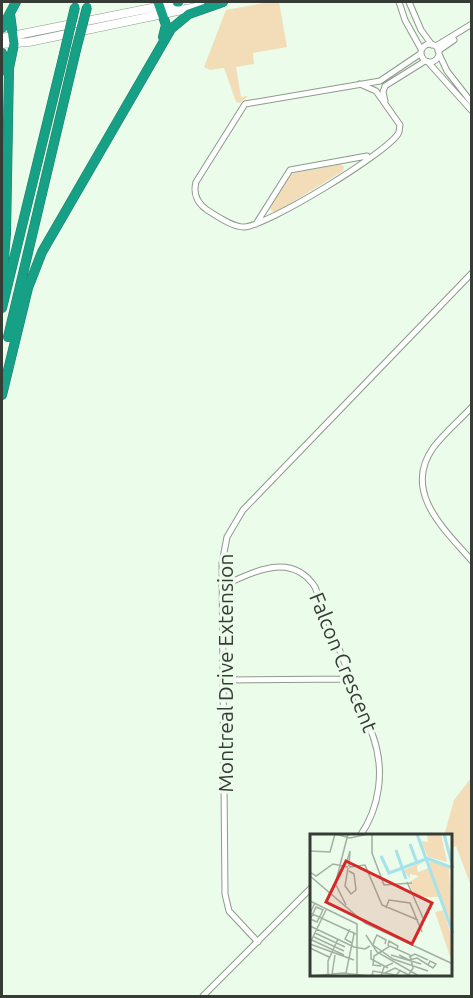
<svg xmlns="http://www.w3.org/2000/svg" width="473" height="998" viewBox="0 0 473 998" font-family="Ubuntu,sans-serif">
<rect width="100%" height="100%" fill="#ebfcea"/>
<path fill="#f2ddb8" d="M269,2H279L287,47L253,53L254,64L236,67L241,97L248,96L240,103L236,102L224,68L210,70L204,67L226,10Z
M341,164L344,167L343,171L276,212L271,211L270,206L290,174Z
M471,778V886L456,846L451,848L450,836H444L454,800Z"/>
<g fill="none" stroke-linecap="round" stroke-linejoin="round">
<g stroke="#8c9b8b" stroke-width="7">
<path id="street" d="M399,2L405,20L421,49
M409,2L421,30L432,45
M421 53a9 9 0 1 1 18 0a9 9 0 1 1-18 0Z
M436,46L472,24
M438,51L454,40
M439,54L447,71L472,103
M428,62L472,111
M360,84L376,91L400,125C399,129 400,131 398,134C385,154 267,226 244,227C232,227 217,216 207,210C197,203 193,193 196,182L245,104L380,81L420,54
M385,101L383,92L385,86L425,61
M256,224L290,170L367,156
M472,407C459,421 444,433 433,448C402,492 445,530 472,561
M222,586C254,572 291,551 315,587L373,736C385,770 380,807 360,836
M223,680L351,679
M258,942L229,911L225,894L222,563L227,537L243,510L472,273
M203,996L311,888"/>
</g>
<g stroke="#8c9b8b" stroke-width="9">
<path id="secondary" d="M2,38L181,2
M2,44L29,42L201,6"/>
</g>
<g stroke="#217d69" stroke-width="10">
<path id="highway" d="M158,2L166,25L163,37
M177,2H179
M2,28L16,2
M2,53L6,71
M2,284L6,233L9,68L14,44L10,14
M2,308L64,54
M8,337L76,50
M2,395L28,288L42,252L171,29L189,14L223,2"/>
</g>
<use href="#street" stroke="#fff" stroke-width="5"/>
<use href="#secondary" stroke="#fff" stroke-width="8"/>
<use href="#highway" stroke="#16a085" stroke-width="9"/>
<g stroke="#217d69" stroke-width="10" stroke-linecap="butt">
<path id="highway-bridge" d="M76,50L87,7
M64,54L75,7"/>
</g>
<use href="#highway-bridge" stroke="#16a085" stroke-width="9"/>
</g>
<g text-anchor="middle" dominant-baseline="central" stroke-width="6" stroke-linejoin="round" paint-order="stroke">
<g font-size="21" fill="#363c35" stroke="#ebfcea">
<text transform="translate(344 662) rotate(68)">Falcon Crescent</text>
<text transform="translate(225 673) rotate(-90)">Montreal Drive Extension</text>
</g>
</g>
<g transform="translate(310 834)">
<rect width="142" height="142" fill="#ebfcea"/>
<path d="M117,0H131L137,28L118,23L111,7L118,8ZM120,27L139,33L142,95L118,29ZM112,28L107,32L108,38L119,34L129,63H104L99,48L109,42L100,40V45L94,36ZM133,76L142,103V128L125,78Z" fill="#f2ddb8"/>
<path fill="none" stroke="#a6e2e9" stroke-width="3" d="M107,0L143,99M134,0L143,34M100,10L107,29M86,16L96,45M71,22L79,39L116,25M116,24L143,34"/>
<path fill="none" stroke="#a3afa2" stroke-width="1.5" d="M25,0L40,4L58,0M62,0V19L74,51L102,49M0,17L20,18L25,0M37,27L40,17L39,32M39,33L55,31L72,71L108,86M38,34L35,52L41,60L46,56M39,37L44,40L46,56M0,38L6,42L23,30L38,33M0,42L55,89L143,130M97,48L113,84M25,49L36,71M25,51L38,0M0,67L47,90V142M5,69L0,79L46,100M76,74L79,66L100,69L112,98M0,86L6,73L13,76L7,88L0,85M0,92L44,113L55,115L60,112M40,95L35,105L42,109M5,99L35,113M56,101L67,118L109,142M4,103L34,117M65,105L63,111L83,125L118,137M65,105L67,101L76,106L75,110M2,106L34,121M0,109L16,76M0,110L44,126M78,112L79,107L88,112L87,115M0,114L19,123M81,121L111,130M89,121L99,126L107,124L123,134L126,130L120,127L118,131M61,122V116V125L78,134M99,123L105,120L118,126M71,132L63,131L64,122L80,112L100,121L103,134L98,142M36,139L44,100M75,139L85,134L99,141M22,140L25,121M18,141V127L28,105M1,142L33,139L59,142M62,142L63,137L86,141L91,136M71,142L74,133L83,129"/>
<path fill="#d62828" fill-opacity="0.15" stroke="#d62828" stroke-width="3" d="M36,27L122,69L102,110L16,68Z"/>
<rect width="142" height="142" fill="none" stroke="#363c35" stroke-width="3"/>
</g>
<rect width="473" height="998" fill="none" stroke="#363c35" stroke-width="6"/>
</svg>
